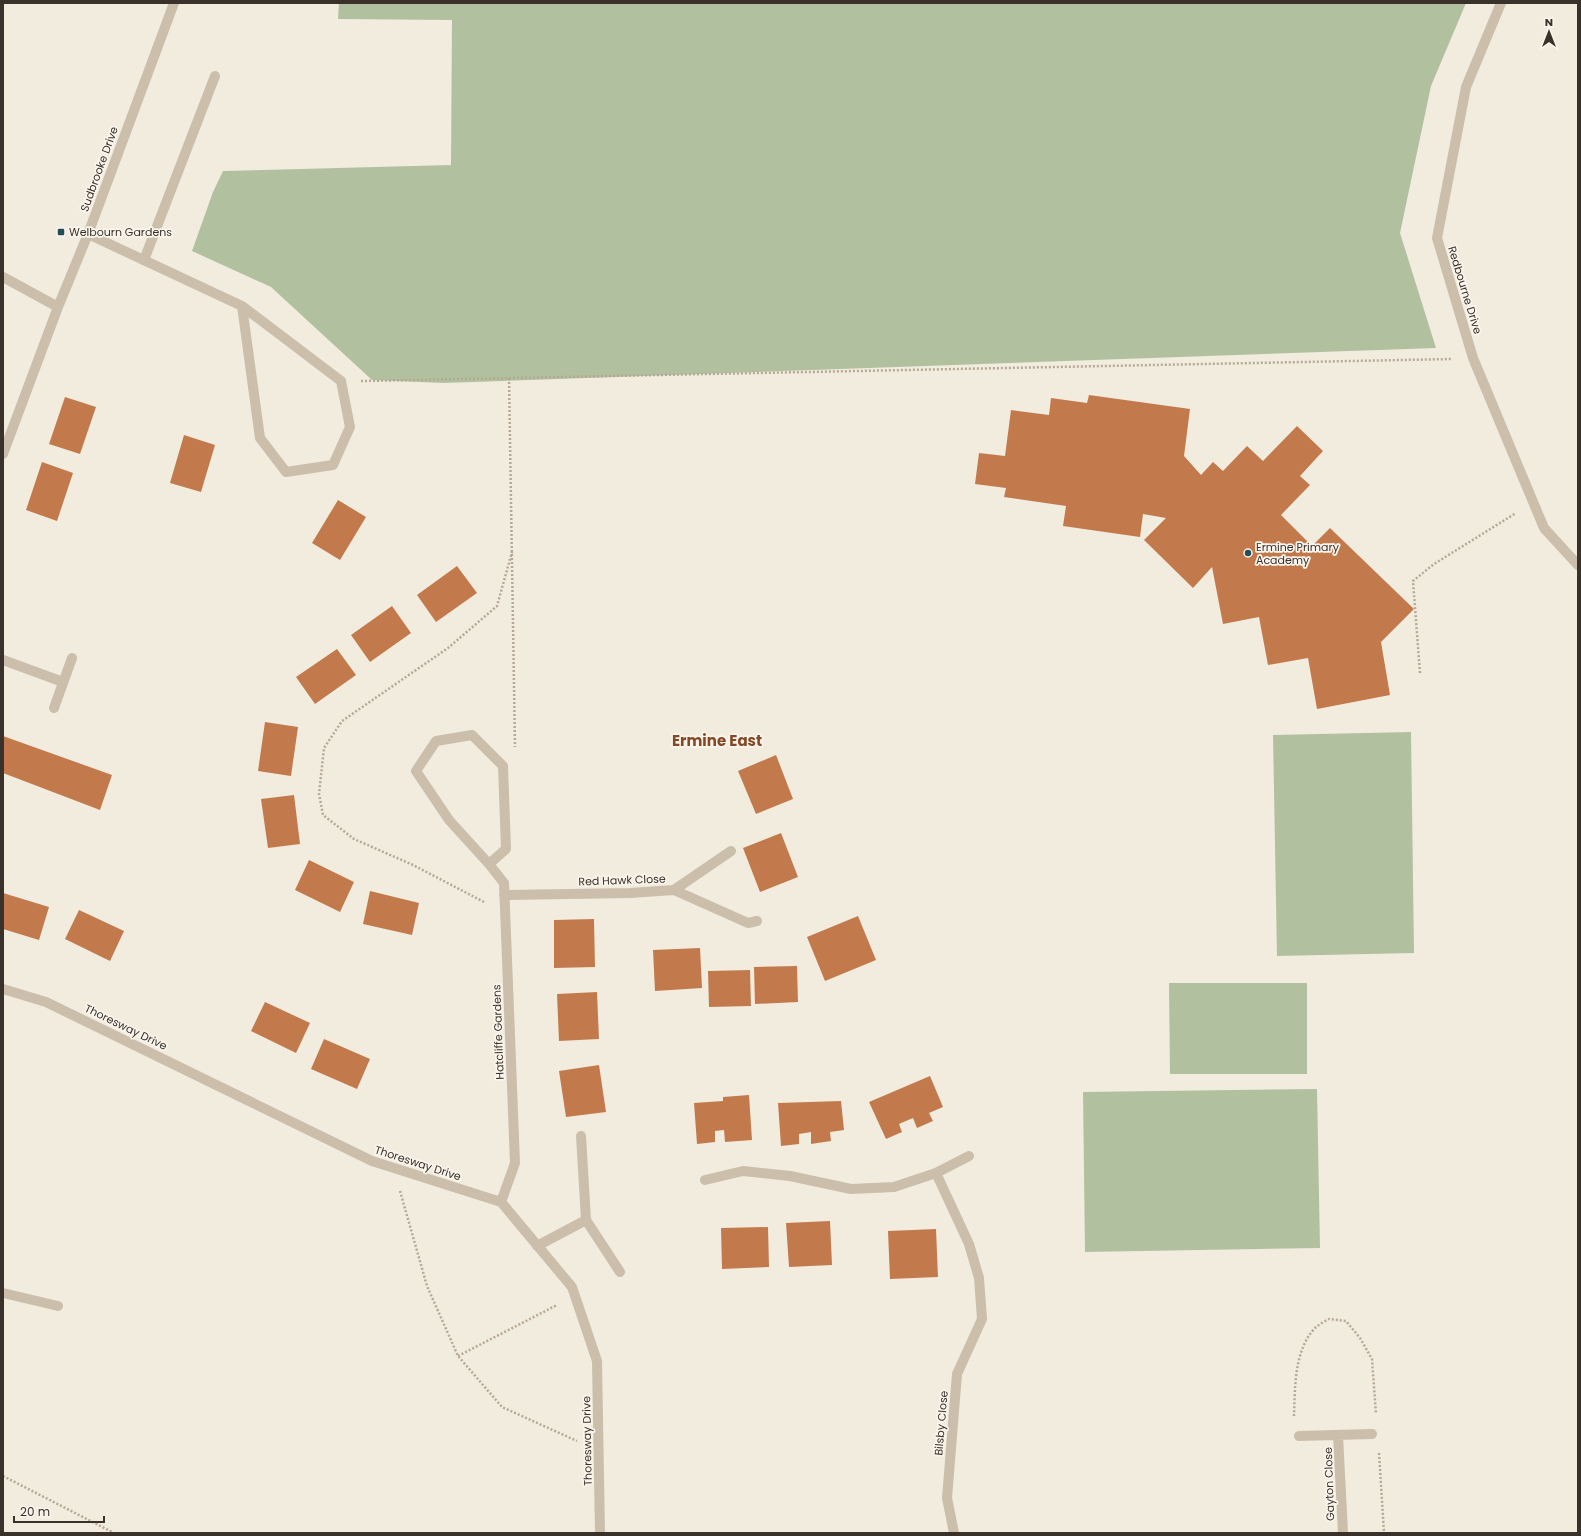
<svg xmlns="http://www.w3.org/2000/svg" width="1581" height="1536" viewBox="0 0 1581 1536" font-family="Poppins,sans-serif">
<rect width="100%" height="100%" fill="#f2ecdf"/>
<path fill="#b1c19f" d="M339,3H1466L1431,86L1400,233L1436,348L443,383L372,380L271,287L192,251L213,192L223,171L451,165L452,20L338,19Z
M1411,732L1414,953L1277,956L1273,735Z
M1169,983H1307V1074H1170Z
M1317,1089L1320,1248L1085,1252L1083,1092Z"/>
<path fill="#c27a4d" d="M1089,395L1190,409L1184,456L1201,475L1213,462L1223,471L1247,446L1263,461L1297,426L1323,451L1300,476L1310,485L1281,515L1312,546L1330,528L1414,609L1381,642L1390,695L1317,709L1308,658L1268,665L1259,617L1223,624L1212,567L1193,588L1144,540L1166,518L1143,514L1140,537L1063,526L1066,506L1004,497L1006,488L975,484L979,453L1005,456L1011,410L1049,415L1051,398L1087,403Z
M65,397L96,407L80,454L49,444Z
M184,435L215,445L201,492L170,483Z
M42,462L73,473L57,521L26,510Z
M338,500L366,517L340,560L312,543Z
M457,566L477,593L436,622L417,595Z
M392,606L411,633L370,662L351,635Z
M337,649L356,675L315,704L296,677Z
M265,722L298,727L291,776L258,771Z
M3,736L112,775L100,810L3,773Z
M776,755L793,799L756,814L738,771Z
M294,795L300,844L268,848L261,799Z
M781,833L798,877L760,892L743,848Z
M309,860L354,882L340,912L295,890Z
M370,891L419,903L412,935L363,924Z
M3,893L49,907L39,940L3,929Z
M79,910L124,931L110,961L65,939Z
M858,916L876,960L825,981L807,937Z
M594,919L595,967L554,968V920Z
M700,948L702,988L655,991L653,950Z
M797,966L798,1002L755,1004L754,967Z
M750,970L751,1006L709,1007L708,971Z
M597,992L599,1039L559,1041L557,994Z
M265,1002L310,1023L296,1053L251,1031Z
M324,1039L370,1059L357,1089L311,1069Z
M599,1065L606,1112L566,1117L559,1071Z
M930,1076L943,1107L929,1113L933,1121L917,1128L913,1118L899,1124L902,1132L886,1139L869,1102Z
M749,1095L752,1140L725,1142L724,1130L715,1131V1142L697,1144L694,1103L723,1101V1097Z
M841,1101L844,1130L830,1132L831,1141L811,1144V1132L799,1134V1144L781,1146L778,1103Z
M830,1221L832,1265L789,1267L786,1223Z
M768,1227L769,1267L722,1269L721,1228Z
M936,1229L938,1277L890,1279L888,1231Z"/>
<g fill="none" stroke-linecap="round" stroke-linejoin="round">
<path stroke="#b6a895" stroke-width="2.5" stroke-dasharray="2 2" stroke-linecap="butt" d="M509,378L515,747
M361,381L1452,359
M1420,673L1413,581L1434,564L1516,513
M484,902L413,865L354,839L323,815L319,794L324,748L342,721L448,648L497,606L512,552
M400,1191L427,1286L458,1356L502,1407L577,1441
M458,1356L557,1305
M1294,1416C1295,1387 1294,1349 1316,1327C1320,1324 1325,1321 1329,1319L1346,1321L1360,1338L1372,1359L1376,1414
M1379,1453L1384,1533
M3,1476L114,1533"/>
<path stroke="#cbbeab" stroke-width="10" d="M144,260L215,76"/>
<path stroke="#cbbeab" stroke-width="10" d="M1501,3L1466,87L1437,238L1473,358L1544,528L1578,565
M88,234L242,306L341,381L350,427L333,465L286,472L260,438L242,306
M3,277L58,307
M3,454L58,307L88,234L174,3
M3,660L63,682
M54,708L72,658
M489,864L506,849L503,766L472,735L436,741L416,771L449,820L489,864L504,883L515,1163L501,1202
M674,890L731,851
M504,895L630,893L674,890L748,923L757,921
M3,989L46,1002L372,1161L501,1202L572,1287L597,1361L600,1533
M936,1173L969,1244L979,1278L982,1319L957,1374L947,1498L954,1533
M705,1180L743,1171L790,1176L851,1189L894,1187L936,1173L969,1156
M586,1220L620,1272
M537,1246L586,1220L581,1136
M3,1293L58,1306
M1338,1435L1343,1533
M1299,1436L1372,1434"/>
</g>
<g fill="#214e59" stroke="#faf5ec" stroke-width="1.5">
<rect x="57" y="228" width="8" height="8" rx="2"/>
<circle cx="1248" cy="553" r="4"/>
</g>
<g text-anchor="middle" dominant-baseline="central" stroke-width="3.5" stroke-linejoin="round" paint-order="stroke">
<g font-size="11" fill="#39312a" stroke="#faf5ec">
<text transform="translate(99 169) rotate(-70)">Sudbrooke Drive</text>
<text transform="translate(1465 290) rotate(73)">Redbourne Drive</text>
<text transform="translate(622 880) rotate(-2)">Red Hawk Close</text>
<text transform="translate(126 1027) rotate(26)">Thoresway Drive</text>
<text transform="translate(498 1032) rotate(-92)">Hatcliffe Gardens</text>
<text transform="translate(418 1163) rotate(18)">Thoresway Drive</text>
<text transform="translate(941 1423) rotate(-85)">Bilsby Close</text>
<text transform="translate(587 1441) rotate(-91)">Thoresway Drive</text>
<text transform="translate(1329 1484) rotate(-92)">Gayton Close</text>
</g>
<g font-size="11" fill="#39312a" stroke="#faf5ec" text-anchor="start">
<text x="69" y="232">Welbourn Gardens</text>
<text x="1256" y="547">Ermine Primary<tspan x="1256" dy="13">Academy</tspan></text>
</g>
<g font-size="15" font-weight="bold" fill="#854a25" stroke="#faf5ec">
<text x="717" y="740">Ermine East</text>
</g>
</g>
<rect width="1581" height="1536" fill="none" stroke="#39312a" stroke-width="8"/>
<g transform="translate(1549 32)" stroke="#faf5ec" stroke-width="3" paint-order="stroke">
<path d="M0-3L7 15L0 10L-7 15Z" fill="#39312a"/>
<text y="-6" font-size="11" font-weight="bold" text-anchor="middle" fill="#39312a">N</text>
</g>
<path d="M14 1516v6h90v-6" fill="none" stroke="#39312a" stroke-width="2"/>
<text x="20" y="1516" font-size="12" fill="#39312a" stroke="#faf5ec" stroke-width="3" paint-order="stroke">20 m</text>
</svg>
